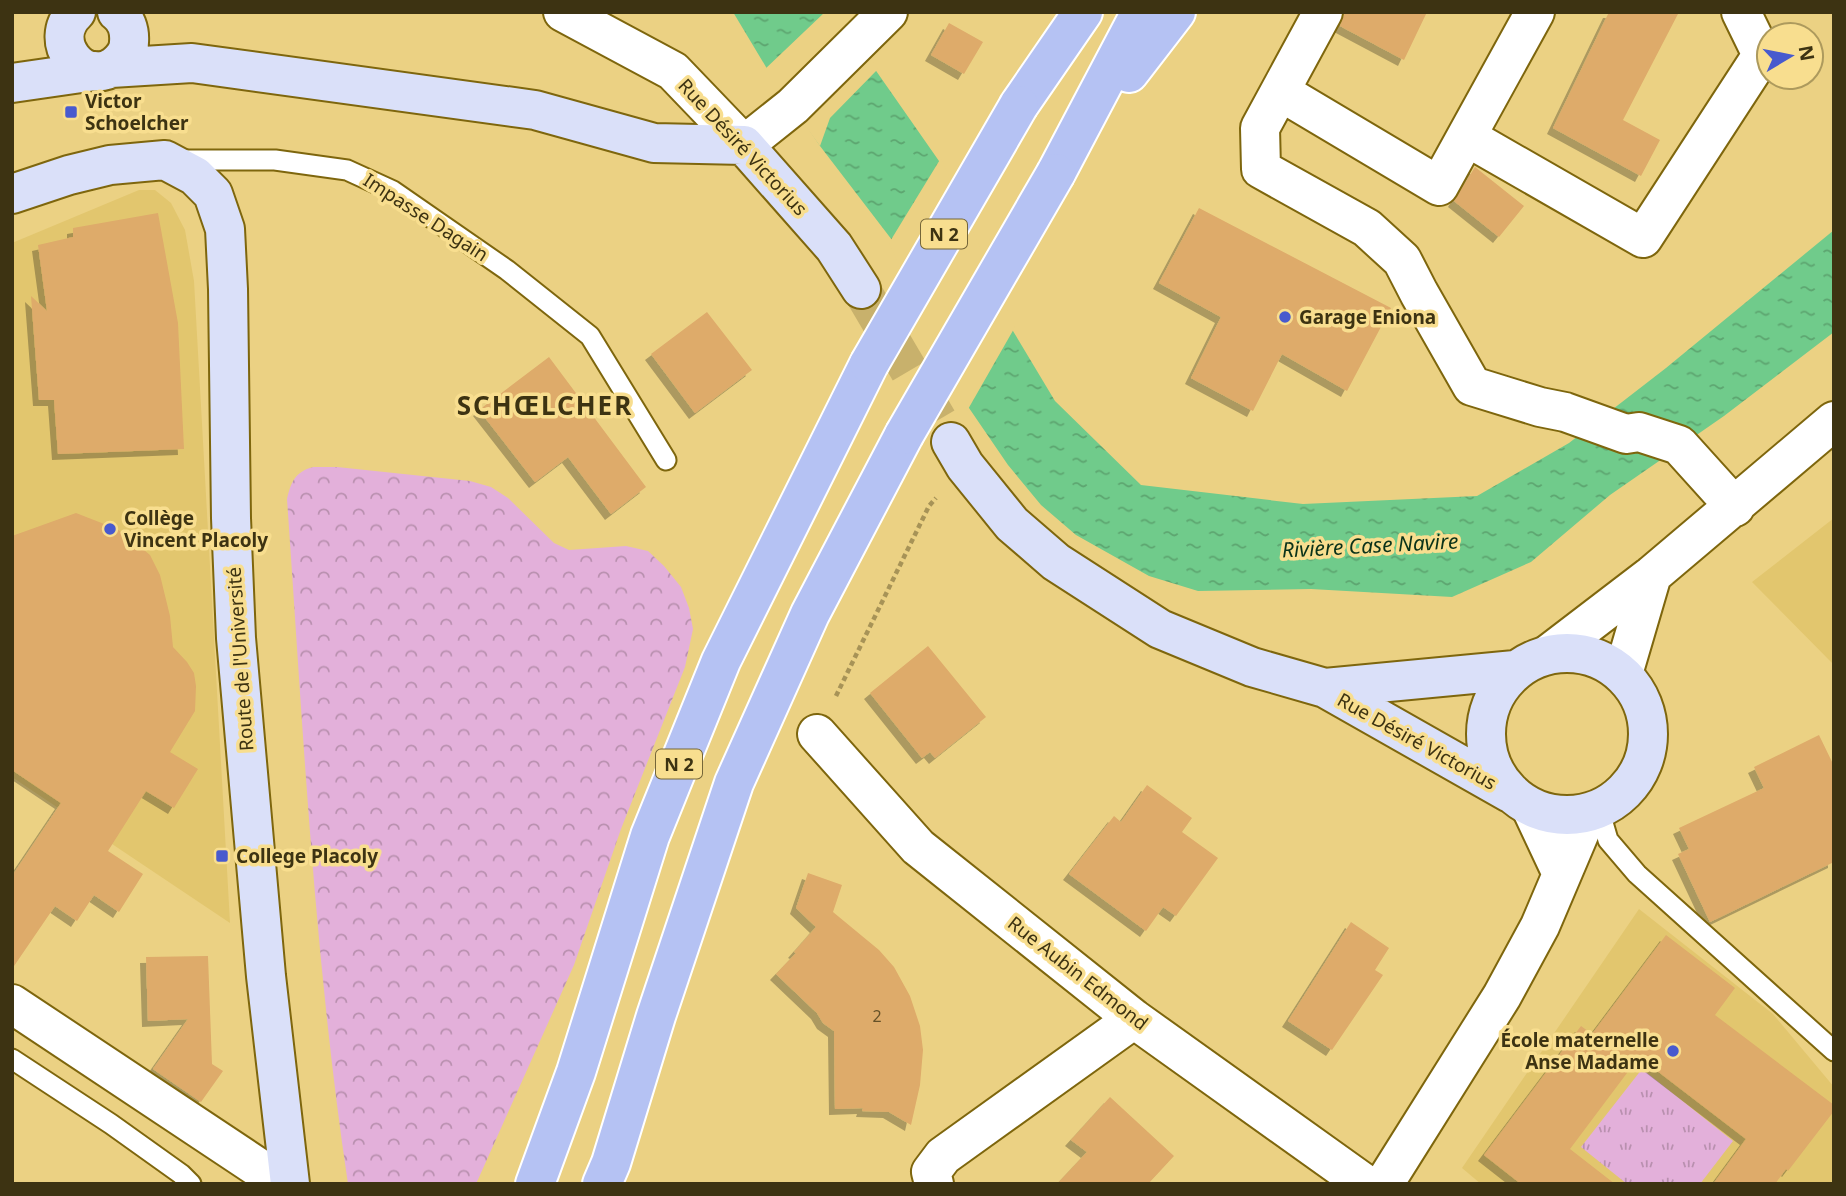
<svg xmlns="http://www.w3.org/2000/svg" width="1846" height="1196" viewBox="0 0 1846 1196" font-family="'Noto Sans',sans-serif">
<defs>
<pattern id="forest-crowns" width="20" height="18" patternUnits="userSpaceOnUse" patternTransform="scale(1.75)"><rect width="20" height="18" fill="#e3b0da"/><path d="M2 6a3 3 0 1 1 6 0M12 15a3 3 0 1 1 6 0" fill="none" stroke="#b990af"/></pattern>
<pattern id="park-tufts" width="24" height="20" patternUnits="userSpaceOnUse" patternTransform="scale(1.75)"><rect width="24" height="20" fill="#e3b0da"/><path d="M3 7l-1-3M5 7V3M7 7l1-3M15 17l-1-3M17 17v-4M19 17l1-3" fill="none" stroke="#b990af"/></pattern>
<pattern id="water-ripples" width="26" height="14" patternUnits="userSpaceOnUse" patternTransform="scale(1.75)"><rect width="26" height="14" fill="#70cb8b"/><path d="M2 4q2-2 4 0t4 0M15 11q2-2 4 0t4 0" fill="none" stroke="#5da570"/></pattern>
<filter id="shadow"><feDropShadow dx="-6" dy="6" stdDeviation="0" flood-color="#0004"/></filter>
</defs>
<rect width="100%" height="100%" fill="#ebd183"/>
<path fill="#e2c66e" d="M139,190H155L171,203L185,230L194,281L230,923L12,777V243Z
M1834,518V665L1752,582Z
M1639,909L1773,1014L1834,1087V1184H1481L1462,1168Z"/>
<path fill="url(#forest-crowns)" d="M313,467H337L470,481L491,487L508,498L554,543L569,550L626,546L648,551L664,566L681,587L689,608L693,629L685,667L621,829L574,965L476,1184H348C314,957 303,727 287,499C291,482 295,472 313,467Z"/>
<path fill="url(#park-tufts)" d="M1642,1069L1733,1141L1700,1184H1627L1581,1147Z"/>
<path fill="url(#water-ripples)" d="M733,12H835L939,161L1013,331L1055,401L1141,485L1303,504L1477,496L1569,443L1666,368L1834,230V332L1724,416L1610,495L1531,562L1452,597L1311,589L1198,591L1149,576L1076,535L1041,505L1008,465L969,408L892,240L820,146L766,67Z"/>
<path fill="#ebd183" d="M825,12H839L878,69L830,118L820,146L764,70Z
M941,158L1015,327L967,411L889,243Z"/>
<path fill="#deab6a" filter="url(#shadow)" d="M1345,12H1427L1404,60L1340,26Z
M1609,12H1679L1623,120L1660,140L1641,176L1553,128Z
M949,23L983,42L964,74L931,55Z
M1475,167L1524,206L1499,237L1454,201Z
M1199,208L1391,308L1347,391L1282,354L1253,411L1191,378L1221,317L1159,283Z
M158,213L178,323L184,449L58,454L54,400H39L31,296L47,311L38,245L73,237V228Z
M707,312L752,370L695,413L651,354Z
M549,357L646,487L611,514L568,457L535,482L479,410Z
M76,513L117,529L131,539L150,555L160,575L170,616L173,647L187,662L194,673L196,686L195,711L170,752L198,769L174,808L146,791L108,851L143,874L119,912L94,895L77,921L55,906L12,969V876L61,803L12,770V536Z
M928,646L986,717L935,758L930,752L922,758L870,693Z
M1819,735L1834,766V862L1710,922L1678,854L1689,849L1679,828L1764,788L1754,767Z
M1147,785L1192,818L1182,832L1218,858L1176,916L1163,907L1146,931L1069,874L1114,816L1121,822Z
M808,873L842,885L833,912L879,950L894,967L910,996L920,1026L923,1050L920,1085L911,1125L889,1112L862,1111L863,1108L835,1109L834,1031L823,1023L817,1013L776,974L796,953L794,952L816,927L796,908Z
M1351,922L1389,948L1375,970L1383,975L1332,1050L1288,1021Z
M1666,935L1735,988L1715,1015L1834,1105V1111L1788,1171L1786,1169L1775,1184H1713L1746,1139L1639,1057L1570,1149L1615,1184H1521L1484,1155L1581,1026L1592,1034Z
M208,956L212,1064L223,1071L201,1102L153,1069L188,1019L148,1021L146,957Z
M1110,1097L1174,1156L1148,1184H1057L1087,1152L1071,1140Z"/>
<g fill="none" stroke-linecap="round" stroke-linejoin="round">
<path stroke="#c8b16c" stroke-width="38" stroke-dasharray="38 19" stroke-linecap="butt" d="M861,289L951,442"/>
<g stroke="#7e660d" stroke-width="23">
<path id="lane" d="M180,160H275L347,170L393,191L507,270L590,336L666,460
M1599,809L1608,840L1637,874L1834,1051
M12,1059L111,1124L181,1174L191,1184"/>
</g>
<g stroke="#7e660d" stroke-width="42">
<path id="street" d="M563,12L673,71L744,145L793,106L888,12
M1323,12L1260,128L1261,169L1367,228L1402,260L1419,293L1472,386L1540,407L1565,412L1626,434L1639,432L1679,445L1735,507
M1281,92L1439,186L1535,12
M1467,137L1643,238L1762,55L1741,12
M1550,653L1652,575L1834,421
M1623,674L1652,575
M817,734L918,847L1134,1019L1365,1184
M1531,808L1562,874
M12,1004L283,1184
M934,1184L931,1172L943,1156L1134,1019
M1384,1184L1502,996L1540,926L1588,813"/>
</g>
<g stroke="#7e660d" stroke-width="42">
<path id="secondary" d="M76,12C45,41 83,89 116,65C123,59 129,51 129,42C130,30 126,19 117,12
M111,68L192,63L535,110L654,143L744,145L834,247L861,289
M12,83L95,71
M12,194L69,175L110,165L165,160L195,176L213,194L225,229L228,289L231,518L236,638L266,976L290,1184
M951,442L965,466L1012,524L1056,562L1160,629L1252,667L1325,688L1510,793
M1486 734a81 81 0 1 1 162 0a81 81 0 1 1-162 0Z
M1325,688L1515,670"/>
</g>
<g stroke="#fff" stroke-width="42">
<path id="primary" d="M1129,73L1176,12
M1019,105L1083,12
M1056,173L1141,12
M535,1184L576,1072L650,836L721,661L869,364
M602,1184L611,1163L656,1016L734,783L810,614L904,435"/>
</g>
<path stroke="#a79357" stroke-width="4.5" stroke-dasharray="5 3.5" stroke-linecap="butt" d="M836,696L929,506L936,498"/>
<use href="#lane" stroke="#fff" stroke-width="19"/>
<use href="#street" stroke="#fff" stroke-width="38"/>
<use href="#secondary" stroke="#dae0f9" stroke-width="38"/>
<use href="#primary" stroke="#b5c2f3" stroke-width="38"/>
<g stroke="#fff" stroke-width="42" stroke-linecap="butt">
<path id="primary-bridge" d="M869,364L1019,105
M904,435L1056,173"/>
</g>
<use href="#primary-bridge" stroke="#b5c2f3" stroke-width="38"/>
</g>
<g fill="#485ace" stroke="#f8de8f" stroke-width="2.5">
<rect x="64" y="105" width="14" height="14" rx="3.5"/>
<circle cx="1285" cy="317" r="7"/>
<circle cx="110" cy="529" r="7"/>
<rect x="215" y="849" width="14" height="14" rx="3.5"/>
<circle cx="1673" cy="1051" r="7"/>
</g>
<g text-anchor="middle" dominant-baseline="central" stroke-width="7" stroke-linejoin="round" paint-order="stroke">
<g font-size="16" fill="#655128">
<text x="877" y="1016">2</text>
</g>
<g fill="#f8de8f" stroke="#756638" stroke-width="2">
<rect x="921" y="219.5" width="46" height="29" rx="5"/>
<rect x="656" y="749.5" width="46" height="29" rx="5"/>
</g>
<g font-size="18" font-weight="bold" fill="#3d3312">
<text x="944" y="234">N 2</text>
<text x="679" y="764">N 2</text>
</g>
<g font-size="19" font-weight="bold" fill="#3d3312" stroke="#f8de8f" text-anchor="start">
<text x="85" y="101">Victor<tspan x="85" dy="22">Schoelcher</tspan></text>
<text x="1299" y="317">Garage Eniona</text>
<text x="124" y="518">Collège<tspan x="124" dy="22">Vincent Placoly</tspan></text>
<text x="236" y="856">College Placoly</text>
<text x="1659" y="1040" text-anchor="end">École maternelle<tspan x="1659" dy="22">Anse Madame</tspan></text>
</g>
<g font-size="19" fill="#3d3312" stroke="#f8de8f">
<text transform="translate(743 147) rotate(47)">Rue Désiré Victorius</text>
<text transform="translate(426 217) rotate(33)">Impasse Dagain</text>
<text transform="translate(240 659) rotate(-94)">Route de l'Université</text>
<text transform="translate(1417 741) rotate(29)">Rue Désiré Victorius</text>
<text transform="translate(1078 973) rotate(38)">Rue Aubin Edmond</text>
</g>
<g font-size="21" font-style="italic" fill="#0a3219" stroke="#f8de8f">
<text transform="translate(1370 545) rotate(-3)">Rivière Case Navire</text>
</g>
<g font-size="26" font-weight="bold" letter-spacing="2" fill="#3d3312" stroke="#f8de8f">
<text x="545" y="405">SCHŒLCHER</text>
</g>
</g>
<rect width="1846" height="1196" fill="none" stroke="#3d3312" stroke-width="28"/>
<g transform="translate(1790 56) rotate(80)"><circle r="33" fill="#f8de8f" stroke="#ad9a5d" stroke-width="2"/>
<path d="M0-5L12 26L0 18L-12 26Z" fill="#485ace"/>
<text y="-10" font-size="19" font-weight="bold" text-anchor="middle" fill="#3d3312">N</text>
</g>
</svg>
